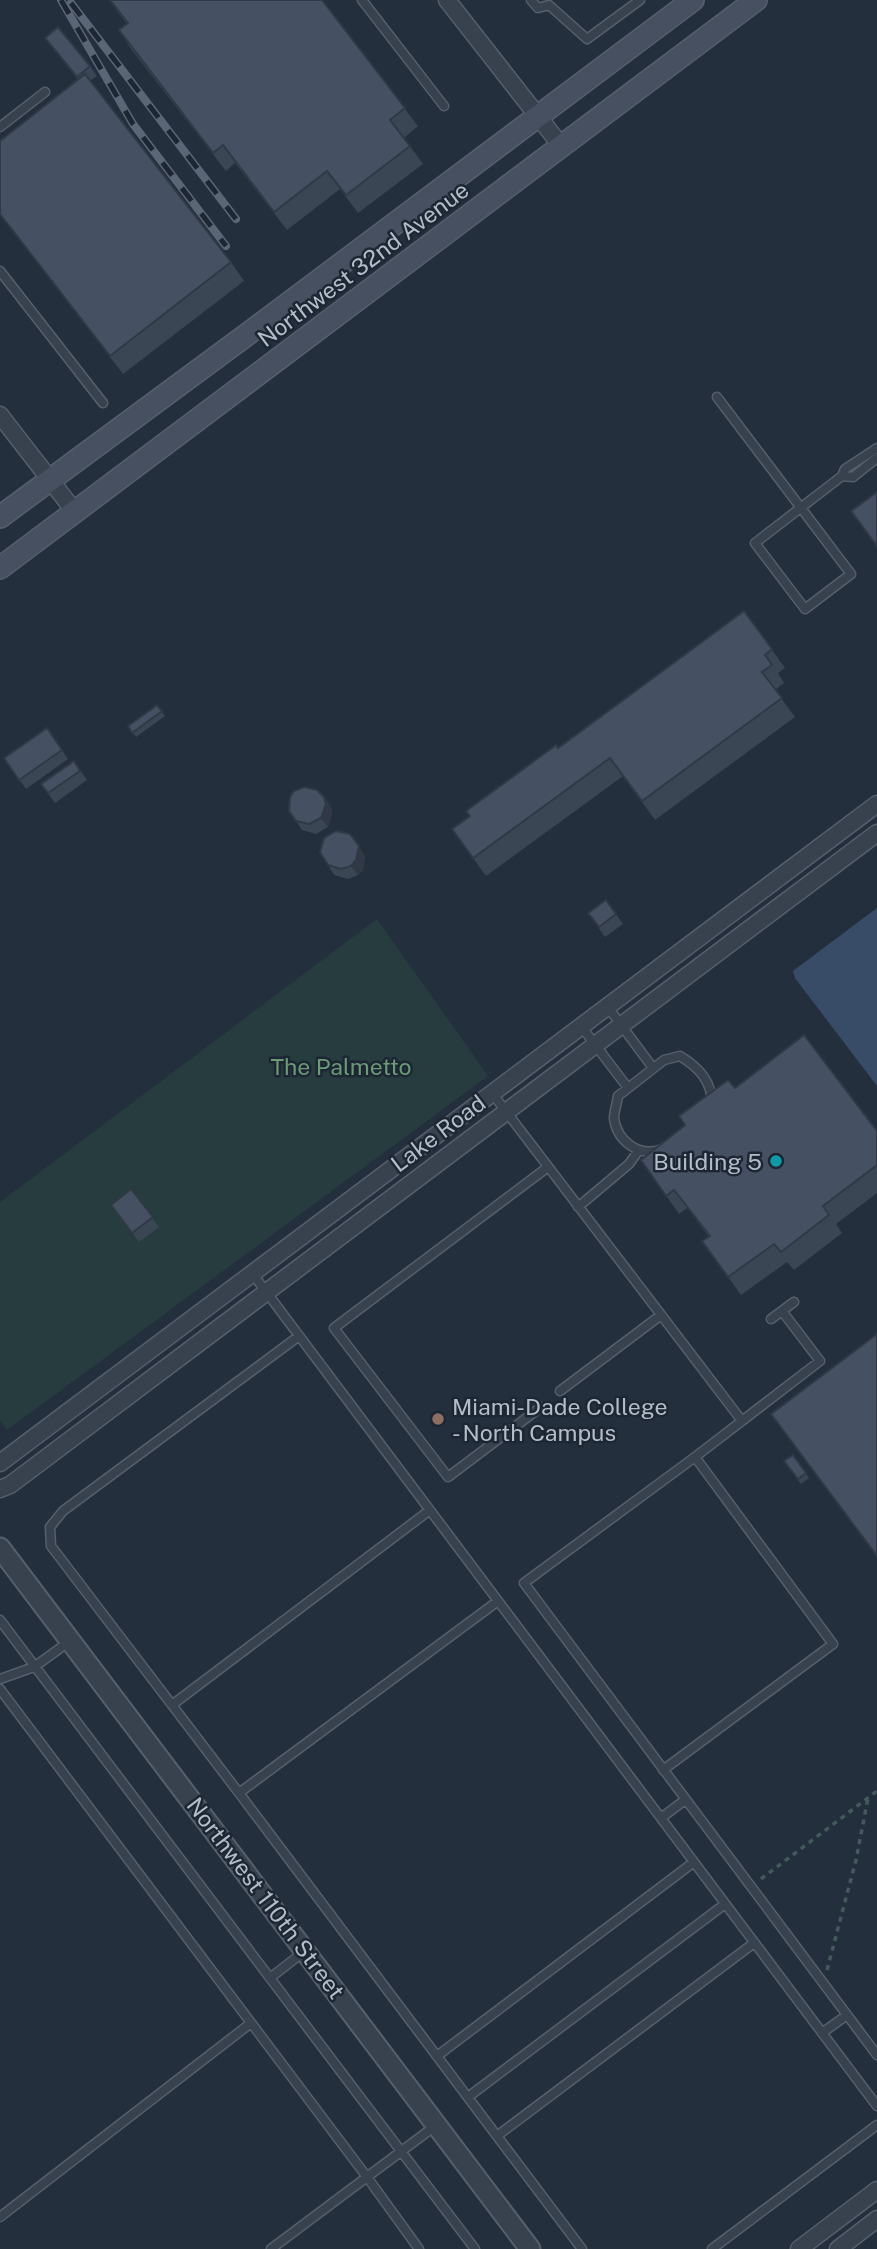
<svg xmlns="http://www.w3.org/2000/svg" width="877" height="2249" viewBox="0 0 877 2249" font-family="'Public Sans',sans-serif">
<rect width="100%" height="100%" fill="#242f3e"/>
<path fill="#263c3f" d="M377,919L488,1076L7,1430L0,1420V1202Z"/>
<path fill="#394c67" d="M877,908V1086L795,978L793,971Z"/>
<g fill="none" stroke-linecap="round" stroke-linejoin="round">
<g stroke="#565f6c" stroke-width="11">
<path id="service" d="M362,0L444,106
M531,0L538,8L549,5L587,39L640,0
M0,127L45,92
M0,271L103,403
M717,397L851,574L805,609L755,543L842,476
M877,448L845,469L842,476L853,477L877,458
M607,1006L653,1068
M581,1026L628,1088
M680,1056C700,1068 713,1083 712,1107C701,1118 676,1144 662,1149C639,1158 617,1141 614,1118C614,1112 617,1103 618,1096L664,1060Z
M492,1093L742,1421
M578,1207L629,1164L639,1150
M252,1273L877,2106
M782,1311L820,1361L695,1457L524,1583L877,2055
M771,1319L794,1302
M560,1391L661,1315
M541,1407L448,1477L334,1328L548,1167
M498,1601L239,1793L582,2249
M0,1620L270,1978L306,1950
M0,1679L34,1667L70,1641
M0,1689L367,2177L419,2249
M172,1705L430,1510
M663,1770L833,1644L695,1457
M239,1793L51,1546L50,1527L63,1511L299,1336
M661,1818L685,1800
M270,1978L475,2249
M822,2033L847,2015
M437,2056L694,1862
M468,2097L725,1904
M497,2136L754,1943
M0,2217L251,2023
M271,2249L435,2126
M712,2249L877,2125"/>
</g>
<g stroke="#565f6c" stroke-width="19">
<path id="minor" d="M447,0L562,147
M0,415L75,512
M0,1463L877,804
M0,1489L10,1485L877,833
M799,2249L877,2190
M838,2249L877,2219"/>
</g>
<g stroke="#565f6c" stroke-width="23">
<path id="tertiary" d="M0,1548L530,2249"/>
</g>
<g stroke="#565f6c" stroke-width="24">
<path id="secondary" d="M0,517L245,336L693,0
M0,568L756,0"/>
</g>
<path stroke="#44595c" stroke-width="3.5" stroke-dasharray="5 5" stroke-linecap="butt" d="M761,1879L877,1791
M827,1970L856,1860L868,1798"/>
<use href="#service" stroke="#38414e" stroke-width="8"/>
<use href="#minor" stroke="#38414e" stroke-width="16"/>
<use href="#tertiary" stroke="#38414e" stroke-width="19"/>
<use href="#secondary" stroke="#465061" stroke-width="21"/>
<g stroke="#5a6575" stroke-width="8">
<path id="rail" d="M61,0L133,124L226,246
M71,3L236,219"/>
</g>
<use href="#rail" stroke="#1d2633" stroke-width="5" stroke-dasharray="16" stroke-linecap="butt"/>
</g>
<path fill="#3b4654" d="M109,0H322L418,126L404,138L423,164L358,213L340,189L287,230L235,163L226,171L131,49L119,30L127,24Z
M45,38L90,66L97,76L90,81L231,262L244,281L123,374L0,215V141L78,80Z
M744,611L785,668L778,673L784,683L775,690L795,717L655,820L623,776L486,876L452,829L558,748Z
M157,705L165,716L136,737L128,726Z
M47,728L68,759L26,789L4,758Z
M74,761L87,780L55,803L41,784Z
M324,797L331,807L332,814L328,827L316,834L302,830L289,811Z
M365,856L363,870L358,875L348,879L334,875L328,865Z
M606,900L623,924L605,937L588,913Z
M735,1088L877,1131V1193L836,1224L842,1233L794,1270L787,1262L741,1295L702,1241L709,1237L687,1208L679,1214L641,1160Z
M131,1189L159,1227L139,1242L111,1205Z
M877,1334V1557L771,1414Z
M793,1455L809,1478L801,1484L784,1461Z"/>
<path fill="#303945" d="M324,797L331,807L332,814L328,827L321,818Z
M359,846L365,856L363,870L358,875L351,866Z"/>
<path fill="#455162" stroke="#303945" stroke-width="2" d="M110,0H322L405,108L390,120L410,146L346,195L327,171L274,212L223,145L213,153L119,30L128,23Z
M58,27L90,66L77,77L45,38Z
M85,74L231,262L110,356L0,214V141Z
M877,492V546L851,511Z
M744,611L772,649L765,655L772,665L762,672L782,698L642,801L610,758L473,858L452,829L470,816L466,811L556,745L558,748Z
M157,705L162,711L132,733L128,726Z
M47,728L62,750L19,780L4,758Z
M74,761L80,771L48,793L41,784Z
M304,787L317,790L324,797L326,804L321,818L309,824L296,821L289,811L290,797L294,791Z
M336,831L350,834L359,846L356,860L351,866L341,869L328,865L320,852L324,838Z
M606,900L616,914L599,927L588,913Z
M804,1035L877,1131V1165L823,1206L829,1215L781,1252L774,1244L728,1277L702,1241L710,1236L674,1190L666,1196L641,1160L685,1125L679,1116L728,1080L735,1088Z
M131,1189L153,1217L132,1233L111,1205Z
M877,1334V1556L771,1414Z
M793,1455L806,1473L798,1479L784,1461Z"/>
<circle fill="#0f9aa8" stroke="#1d2633" stroke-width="2.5" cx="776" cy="1161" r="7"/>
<circle fill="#8d6e63" stroke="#1d2633" stroke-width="2.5" cx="438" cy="1419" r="7"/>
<g text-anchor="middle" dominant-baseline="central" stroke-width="5" stroke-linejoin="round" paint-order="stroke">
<g font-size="23" fill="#b4bcc9" stroke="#1d2633">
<text transform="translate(363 264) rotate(-37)">Northwest 32nd Avenue</text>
<text transform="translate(438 1133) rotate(-37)">Lake Road</text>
<text transform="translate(266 1898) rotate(53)">Northwest 110th Street</text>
</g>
<g font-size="23" fill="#6b9a76" stroke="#1d2633">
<text x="341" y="1066">The Palmetto</text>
</g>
<g font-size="23" fill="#b4bcc9" stroke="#1d2633" text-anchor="end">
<text x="762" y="1161">Building 5</text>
<text x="452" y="1406" text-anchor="start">Miami-Dade College<tspan x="452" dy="26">- North Campus</tspan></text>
</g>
</g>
</svg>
